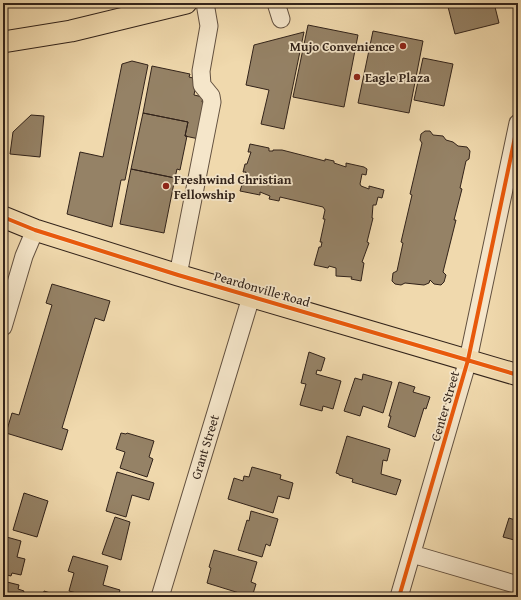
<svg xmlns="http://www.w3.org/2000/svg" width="521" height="600" viewBox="0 0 521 600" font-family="'Gentium Book Plus',serif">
<rect width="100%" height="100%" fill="#f0d9ad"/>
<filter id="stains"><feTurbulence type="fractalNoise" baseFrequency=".005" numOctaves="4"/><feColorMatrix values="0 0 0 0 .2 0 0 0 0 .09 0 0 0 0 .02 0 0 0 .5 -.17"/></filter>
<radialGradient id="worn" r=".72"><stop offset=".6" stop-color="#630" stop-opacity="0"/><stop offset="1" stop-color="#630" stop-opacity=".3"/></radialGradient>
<path fill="#958266" stroke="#32231a" d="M447,3H494L499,23L455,34Z
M308,25L358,35L344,107L293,97Z
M373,31L423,41L409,113L358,103Z
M304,32L284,129L261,124L269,90L246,85L254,45Z
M423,58L453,64L444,106L414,100Z
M132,61L148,65L125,180H121L112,227L67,214L80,152L103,157L122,64Z
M152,66L190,74L189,77L197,79L194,95L203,97L202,102L206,103L199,139L185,136L188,122L143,113Z
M143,113L188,122L185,136H187L180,170L177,169L175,178L131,169Z
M31,115L44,116L40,157L10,154L13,132Z
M425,131H430L433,135L443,136L446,140L453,142L458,146L467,147L470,151L469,159L466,161L460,188L462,189L454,220H456L443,272L446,275L444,282L441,285L434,284L430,280L429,283L424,285L405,283L401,285L395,284L392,281L393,273L397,271L403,243L401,242L412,195L410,194L422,143L420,140L421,134Z
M250,144L269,148V151H273V150H282L325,161V159L334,161V163L346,167V163L364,167L367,169L366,175L362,174L360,184L361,186L369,189V186L384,190L382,198L378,197L376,205H373L372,218H373L367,242L369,243L362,262L364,263L361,281L351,279L352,277L336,276V268L329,266L328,268L314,265L319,247H321L322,242H320L325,219H323L325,210L323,207L280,197L279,201L269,199L270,196L260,192V195L240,191L246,172H243L245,164H247L251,152H248Z
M131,169L175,178L164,233L120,224Z
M52,284L110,301L104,321L95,318L62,428L68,430L62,450L6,433L12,413L19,415L52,305L46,303Z
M309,352L325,358L321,371L317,370L316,374L341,381L333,409L323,406L322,411L300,405L306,384L301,383Z
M363,374L392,382L383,413L363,406L360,416L344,411L355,378L362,380Z
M399,382L415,387L413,392L430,397L426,409L424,408L415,437L388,427L391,416H389Z
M121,433L126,434L127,433L154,441L149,457L153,459L147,477L120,468L125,452L116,449Z
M347,436L390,449L387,461L383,460L381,474L401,480L396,495L352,482L353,479L339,475V474L336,473Z
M252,467L281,475L280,479L293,483L289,499L278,496L273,513L228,499L234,478L243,481L244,476L249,477Z
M117,472L154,483L149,500L132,495L126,517L106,511Z
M24,493L48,501L37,537L13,530Z
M251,511L278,519L270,546L266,544L262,557L238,550L247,520L249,521Z
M115,517L130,522L121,560L102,554Z
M509,518L518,521V541L503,537Z
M3,536L21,541L17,557L25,559L21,575L12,573L11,576L3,574Z
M214,550L257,562L251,582L256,584L252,597L207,583L211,568L209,567Z
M73,556L108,566L103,585L120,590L118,597H84V595L69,591L74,573L68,571Z
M3,581L19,585L18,589L24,591L22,597H3Z
M44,591L63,597H43Z"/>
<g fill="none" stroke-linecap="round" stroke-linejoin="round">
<g stroke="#62503f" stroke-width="19">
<path id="minor" d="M276,3L281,19
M178,275L212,102L211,96L202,85L201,71L209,26L205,3
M3,327L24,256L35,230
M412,554L518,585
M160,597L251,297
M399,597L468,360L518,123"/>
</g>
<g stroke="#32231a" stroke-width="23">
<path id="major" d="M3,42L71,31L186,3
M3,217L35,230L178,275L518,375"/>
</g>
<use href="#minor" stroke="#f5e6ca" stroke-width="17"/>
<use href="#major" stroke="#f0d9ad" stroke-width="21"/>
<g stroke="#f5e6ca" stroke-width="6">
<path id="cycleway" d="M3,217L35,230L178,275L518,375
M399,597L468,360L518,123"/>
</g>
<use href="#cycleway" stroke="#e8590c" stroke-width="4"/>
</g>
<g fill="#8f2418" stroke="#f5e6ca" stroke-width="1.5">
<circle cx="403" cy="46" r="4"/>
<circle cx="357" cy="77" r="4"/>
<circle cx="166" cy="186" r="4"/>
</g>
<g text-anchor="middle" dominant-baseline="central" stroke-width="3.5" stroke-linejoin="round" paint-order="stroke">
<g font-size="13" font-weight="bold" fill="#32231a" stroke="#f5e6ca" text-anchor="start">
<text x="395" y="46" text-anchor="end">Mujo Convenience</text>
<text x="365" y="77">Eagle Plaza</text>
<text x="174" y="179">Freshwind Christian<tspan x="174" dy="15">Fellowship</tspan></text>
</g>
<g font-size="13" fill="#32231a" stroke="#f5e6ca">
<text transform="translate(262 289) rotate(16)">Peardonville Road</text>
<text transform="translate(445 406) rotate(-74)">Center Street</text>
<text transform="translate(205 447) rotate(-73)">Grant Street</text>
</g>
</g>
<rect width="521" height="600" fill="none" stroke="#f0d9ad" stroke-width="16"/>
<rect x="4" y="4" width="513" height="592" fill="none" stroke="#32231a" stroke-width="2"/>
<rect x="8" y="8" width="505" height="584" fill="none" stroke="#32231a"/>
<rect width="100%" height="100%" filter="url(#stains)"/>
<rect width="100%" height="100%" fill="url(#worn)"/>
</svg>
